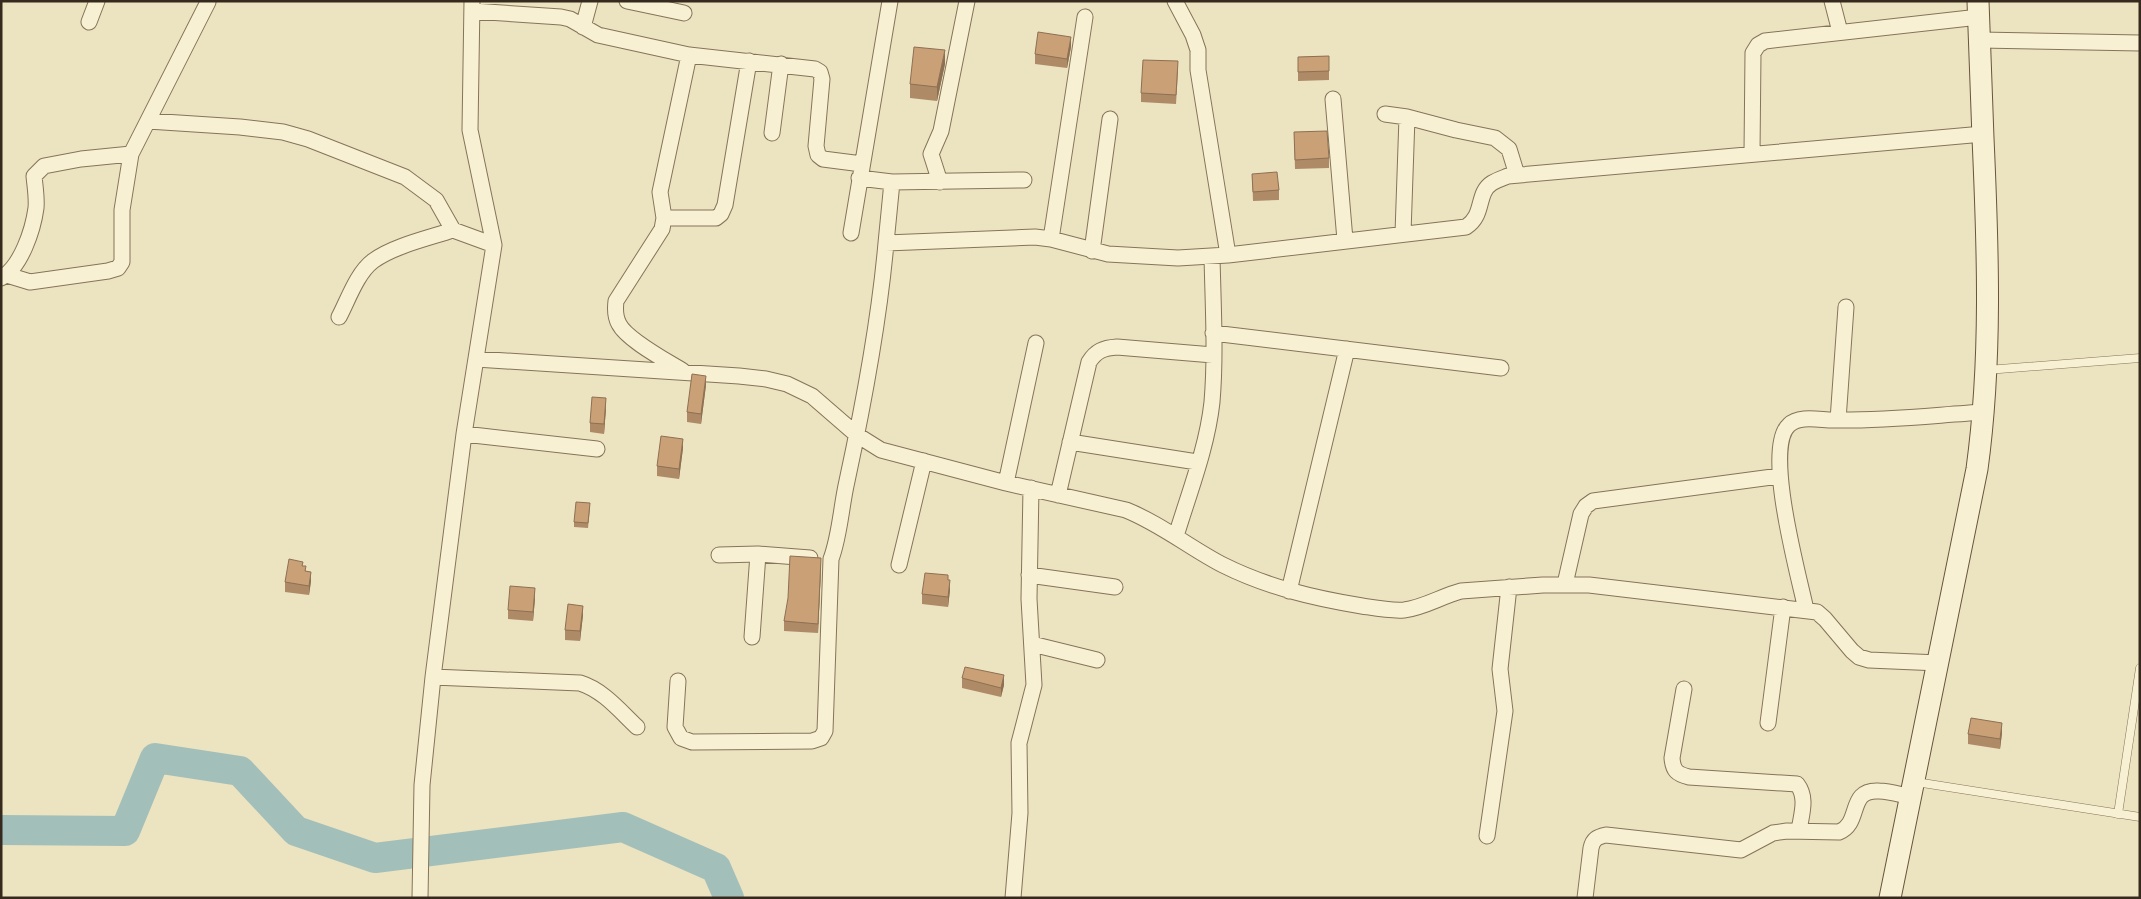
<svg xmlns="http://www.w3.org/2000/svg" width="2141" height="899" viewBox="0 0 2141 899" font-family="'PT Serif',serif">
<rect width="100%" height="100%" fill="#ece3c0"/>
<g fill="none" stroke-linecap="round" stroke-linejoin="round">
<path stroke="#a3bfb9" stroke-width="30" d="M1,830L125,831L155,758L240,771L296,831L375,858L623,827L716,868L729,898"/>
<g stroke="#857459" stroke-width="9">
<path id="lane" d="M1987,370L2140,358
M1916,782L2140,817
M2118,814L2140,668"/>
</g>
<g stroke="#857459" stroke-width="17">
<path id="street" d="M627,1L684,13
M1175,1L1193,35L1198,50V70L1228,255
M1832,1L1840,32
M472,11L561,17L570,19L598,35L689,55L815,69L820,72L822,79L816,146L818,155L823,159L862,164
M89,22L97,1
M583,27L590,1
M1980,40L2140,43
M1333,99L1345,240
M1385,114L1407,117L1456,130L1495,138L1509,149L1517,175
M148,121L240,127L283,132L308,139L405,177L436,200L453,230L494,245
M772,133L781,64
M1752,153L1753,53L1758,45L1765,41L1979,17
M859,178L892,182
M940,182L931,154L941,131L967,1
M664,218H716L721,214L725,205L749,61
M851,233L890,1
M1403,233L1407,117
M1051,239L1085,17
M886,243L892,182L1024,180
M1092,251L1110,119
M7,275L30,282L108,271L118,268L122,262V210L131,154L208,2
M1,278C21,267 33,230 36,208C37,198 35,187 34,176L44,166L81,159L131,154
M339,317C348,300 357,273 373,261C393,246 429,238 453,230
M1213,333L1501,368
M476,359L739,376L766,379L787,384L812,396L857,435L881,450L1006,483L1126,510C1161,524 1190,548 1223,565C1267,587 1313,598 1362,606C1375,608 1390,611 1404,610C1423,608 1442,596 1461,591L1543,585H1589L1817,612L1825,619L1852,651L1859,657L1869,660L1939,663
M683,371C667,361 627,340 619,324C615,317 615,309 616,301L662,229L664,218L660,192L689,55
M1838,420L1846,307
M464,434L597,449
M1070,442L1197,462
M1006,483L1036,343
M1058,495L1089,362C1096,351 1103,348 1117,347L1213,355
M1176,536C1189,493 1207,448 1212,402C1216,354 1213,305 1212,256
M719,555L758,554L810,558
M899,565L924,461
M1029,575L1115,587
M1565,584L1581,514L1586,506L1593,501L1780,476
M1289,591L1347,349
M1806,610C1799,576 1763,448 1789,425C1799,415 1820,420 1833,420C1883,421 1935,415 1985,412
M752,637L758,554
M1032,644L1097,660
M433,677L580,683C603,690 620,711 637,727
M678,681L675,727L681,738L692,742L812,741L821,738L825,731L831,559C840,535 841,507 847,481C864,402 879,323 886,243L1035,237L1051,239L1108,254L1178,258L1228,255L1466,227C1485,215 1476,193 1492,183C1497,180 1503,178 1508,176L1983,134
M1684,689L1672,758C1673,771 1677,774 1689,777L1797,784C1808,798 1801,815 1799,831
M1768,723L1783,607
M1487,836L1505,711L1500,669L1509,587
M420,898L422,785L433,677L464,434L494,245L470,130L472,1
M1013,898L1020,813L1019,743L1034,685L1029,599L1031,488
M1585,898L1591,848C1593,839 1597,837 1606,835L1741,850L1773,833L1787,831L1839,832C1862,823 1847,789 1879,791C1890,791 1901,795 1911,797"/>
</g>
<g stroke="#67553c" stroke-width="23">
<path id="secondary" d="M1890,898L1977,469C1992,359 1988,249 1983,138C1981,93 1980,47 1978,1"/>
</g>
<use href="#lane" stroke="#f8f0d3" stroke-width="8"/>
<use href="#street" stroke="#f8f0d3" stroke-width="15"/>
<use href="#secondary" stroke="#f8f0d3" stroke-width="21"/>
</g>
<path fill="#ae8a66" d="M1071,47L1067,68L1035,64V54Z
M1329,56V80L1298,81V57Z
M945,64L937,101L910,98V84Z
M1178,71L1176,104L1141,102V93Z
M1294,132L1329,158V168L1295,169Z
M1252,174L1279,190V200L1253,201Z
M706,385L701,424L687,422V412Z
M606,408L604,434L590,432V423Z
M683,448L679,479L657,476V466Z
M590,508L588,528L574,527V522Z
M303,566L311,581L309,595L285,592V582Z
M821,568L818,633L784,631V621Z
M950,590L948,607L922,604V594Z
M535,598L533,621L508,619V610Z
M583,615L580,641L565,640V630Z
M962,678L1004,685L1001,697L962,688Z
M2002,733L2000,749L1968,744V734Z"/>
<path fill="#8d7053" d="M1071,37V47L1067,68V59Z
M945,50V64L937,101V87Z
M706,376V385L701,424V414Z
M606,398V408L604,434V424Z
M683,439V448L679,479V469Z
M821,558V568L818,633V624Z
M311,572V581L309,595V586Z
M950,580V590L948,607V597Z
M535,588V598L533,621V612Z
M583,606V615L580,641V631Z
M1004,675V685L1001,697V688Z
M2002,723V733L2000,749V739Z"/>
<path fill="#caa077" stroke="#8d7053" d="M1038,32L1071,37L1067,59L1035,54Z
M914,47L945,50L937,87L910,84Z
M1329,56V71L1298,72V57Z
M1143,60L1178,61L1176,95L1141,93Z
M1327,131L1329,158L1295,160L1294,132Z
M1277,172L1279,190L1253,192L1252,174Z
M692,374L706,376L701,414L687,412Z
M592,397L606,398L604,424L590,423Z
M661,436L683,439L679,469L657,466Z
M576,502L590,503L588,523L574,522Z
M790,556L821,558L818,624L784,621L788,598Z
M289,559L303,562L302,566H306L305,571L311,572L309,586L285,582Z
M925,573L948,575V580H950L948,597L922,594Z
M510,586L535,588L533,612L508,610Z
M568,604L583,606L580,631L565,630Z
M965,667L1004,675L1001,688L962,678Z
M1971,718L2002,723L2000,739L1968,734Z"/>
<rect width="2141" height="899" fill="none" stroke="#352a1d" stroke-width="5"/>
</svg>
